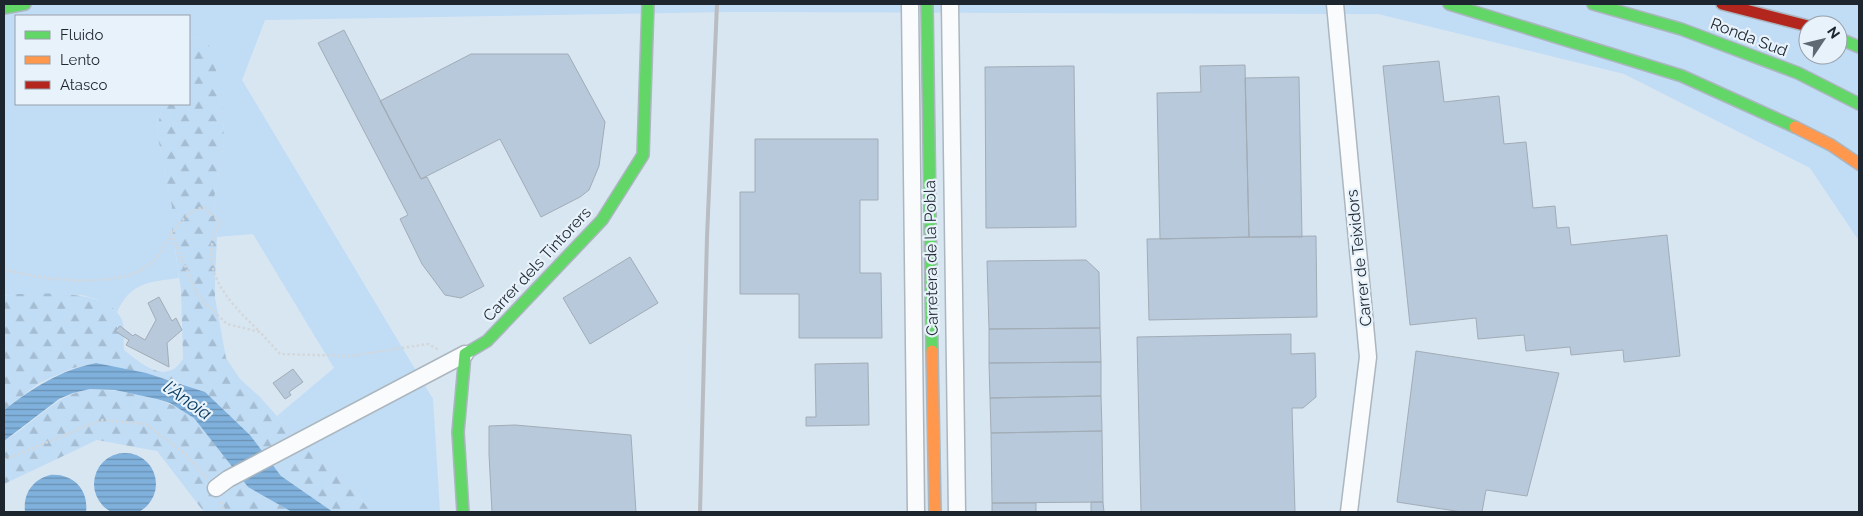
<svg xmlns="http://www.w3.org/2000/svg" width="1863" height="516" viewBox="0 0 1863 516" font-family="Raleway,sans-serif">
<defs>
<pattern id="forest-firs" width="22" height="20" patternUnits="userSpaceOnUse" patternTransform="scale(1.25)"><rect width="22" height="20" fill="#c1dcf5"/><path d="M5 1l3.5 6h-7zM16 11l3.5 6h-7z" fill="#a5bdd2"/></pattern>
<pattern id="water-rules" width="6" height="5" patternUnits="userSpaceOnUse" patternTransform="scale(1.25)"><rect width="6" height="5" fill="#80b1dc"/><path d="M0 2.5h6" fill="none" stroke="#6890b3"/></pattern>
</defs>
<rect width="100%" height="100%" fill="#d8e6f2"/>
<path fill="#c1dcf5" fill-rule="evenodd" d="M4,4H1859V241L1810,168L1624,74L1378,14L731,12L265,20L242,80L433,399L440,512H371L357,494L298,440L277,416L334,368L253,234L217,237L214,199L224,143L223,116L216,68L199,36L189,39V16H16V104H163L157,127L158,138L172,207V228L179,278C149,282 131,282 117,312L96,299L82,295L15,294L4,296ZM1808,25H1838V55H1808Z"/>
<path fill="url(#forest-firs)" d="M199,36L209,45L213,56L221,92L223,116L224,143L214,199L217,237L215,278V298L226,358L240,379L260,397L298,440L357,494L371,512H333L281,476L250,435L205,392L170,380L96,363L73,368L39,383L4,410L5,296L15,294C43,294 108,288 122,320C125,327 123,342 124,350C142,364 166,386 183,359L181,290L172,228V207L158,138L157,128L163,104H189V39Z
M90,389L119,391L157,399L187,411L197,421L248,487L292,512H204L157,451L97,440L4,484V441C34,424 54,395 90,389Z"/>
<path fill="url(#water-rules)" d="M96,363L146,373L205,392L250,435L281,476L333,512H292L248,487L194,418L170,403L157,399L115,390L90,389L73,393L59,399L4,441V410C33,388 60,370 96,363Z
M94 484a31 31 0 1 1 62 0a31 31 0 1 1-62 0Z
M50,475C73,473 89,490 86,512H25C23,494 32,480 50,475Z"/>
<path fill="#b7c9da" stroke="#a2acb6" d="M344,30L421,179L427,177L484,286L461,298L445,295L422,264L400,219L408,215L318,43Z
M471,54H568L605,122L599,166L589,190L580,197L541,217L500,139L421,179L380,101Z
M1439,61L1444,102L1499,96L1504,144L1526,142L1533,208L1555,206L1557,228L1569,227L1571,245L1667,235L1680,356L1624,362L1623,350L1571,355L1570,347L1526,351L1524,335L1478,339L1476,318L1410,325L1383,66Z
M1245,65L1249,237L1160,239L1157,93L1201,92L1200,66Z
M1074,66L1076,227L986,228L985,67Z
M1299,77L1302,237H1249L1245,78Z
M755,139H878V200H860V273H881L882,338H799V294H740V192H755Z
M1316,236L1317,317L1149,320L1147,239Z
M630,257L658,303L590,344L563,298Z
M1086,260L1099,272L1100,328L989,329L987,261Z
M159,297L172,321L176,318L182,330L167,343L169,367L126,345L129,340L115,331L120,326L133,336L135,334L145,340L156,320L148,303Z
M1100,328L1101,362L989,363V329Z
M1291,334V354L1315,353L1316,397L1303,408H1292L1295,512H1141L1137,337Z
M1416,351L1559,373L1527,496L1486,490L1482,512H1462L1397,502Z
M1101,362V396L990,398L989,363Z
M868,363L869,425L806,426V417H816L815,364Z
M293,369L303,382L289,392L291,395L285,399L273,383Z
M1101,396L1102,431L991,433L990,398Z
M515,425L631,435L636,512H492L489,454V426Z
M1102,431L1103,502L992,503L991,433Z
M1091,502H1103L1104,512H1091Z
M992,503H1036V512H992Z"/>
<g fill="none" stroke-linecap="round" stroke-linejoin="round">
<g stroke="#abb6bf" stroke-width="19">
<path id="street" d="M910,4L916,512
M950,4L957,512
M1335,4L1368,357L1349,512
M216,488L228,479L465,354"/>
</g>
<g stroke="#abb6bf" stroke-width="14">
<path id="fast" d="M927,4L932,351
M1449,4L1682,76L1795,127
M1593,4L1681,29L1798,73L1859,104
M4,8L25,4
M1838,38L1859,47
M463,512L458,432L465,354L487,341L602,220L643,155L648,4"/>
</g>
<g stroke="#abb6bf" stroke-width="14">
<path id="slow" d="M1795,127L1831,145L1859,164
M932,351L935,512"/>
</g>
<g stroke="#abb6bf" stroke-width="14">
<path id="jam" d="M1722,4L1808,26"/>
</g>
<path stroke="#d3d7da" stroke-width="2.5" stroke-dasharray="2.5 2.5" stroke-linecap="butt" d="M171,233L198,296L227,324L260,332L280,354L350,356L428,344L439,350
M4,269C40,280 128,292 155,259C170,240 178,215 203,207L220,222C195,269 228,301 260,332
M4,460L101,420L146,424L184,453L207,478
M221,502L225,512"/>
<use href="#street" stroke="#f9fbfd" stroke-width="16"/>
<use href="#fast" stroke="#63d668" stroke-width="11"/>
<use href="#slow" stroke="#ff974d" stroke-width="11"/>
<use href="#jam" stroke="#b3261e" stroke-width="11"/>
<path stroke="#b9bcc0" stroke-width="4" d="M700,512L707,237L717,4"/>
</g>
<g text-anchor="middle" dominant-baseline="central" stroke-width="4.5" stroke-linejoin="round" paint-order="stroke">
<g font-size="16" fill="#1d262f" stroke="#e8f2fb">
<text transform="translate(1749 37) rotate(21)">Ronda Sud</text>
<text transform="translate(931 258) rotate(-91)">Carretera de la Pobla</text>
<text transform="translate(1359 258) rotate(-96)">Carrer de Teixidors</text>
<text transform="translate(537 264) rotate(-47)">Carrer dels Tintorers</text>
</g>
<g font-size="18" font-style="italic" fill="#0a3b60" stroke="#e8f2fb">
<text transform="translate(188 400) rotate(35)">l'Anoia</text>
</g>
</g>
<rect width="1863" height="516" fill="none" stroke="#1d262f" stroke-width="10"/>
<rect x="15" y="15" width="175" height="90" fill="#e8f2fb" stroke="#97a0a9"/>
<rect x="25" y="31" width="25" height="8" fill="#63d668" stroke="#97a0a9"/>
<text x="60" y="40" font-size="15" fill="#1d262f">Fluido</text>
<rect x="25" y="56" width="25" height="8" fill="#ff974d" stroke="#97a0a9"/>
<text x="60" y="65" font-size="15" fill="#1d262f">Lento</text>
<rect x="25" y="81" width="25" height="8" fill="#b3261e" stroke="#97a0a9"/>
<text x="60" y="90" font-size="15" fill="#1d262f">Atasco</text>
<g transform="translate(1823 40) rotate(55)"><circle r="24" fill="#e8f2fb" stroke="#97a0a9"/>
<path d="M0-4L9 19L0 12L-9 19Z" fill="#5e6973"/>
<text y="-8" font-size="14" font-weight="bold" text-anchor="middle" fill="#1d262f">N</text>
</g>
</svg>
